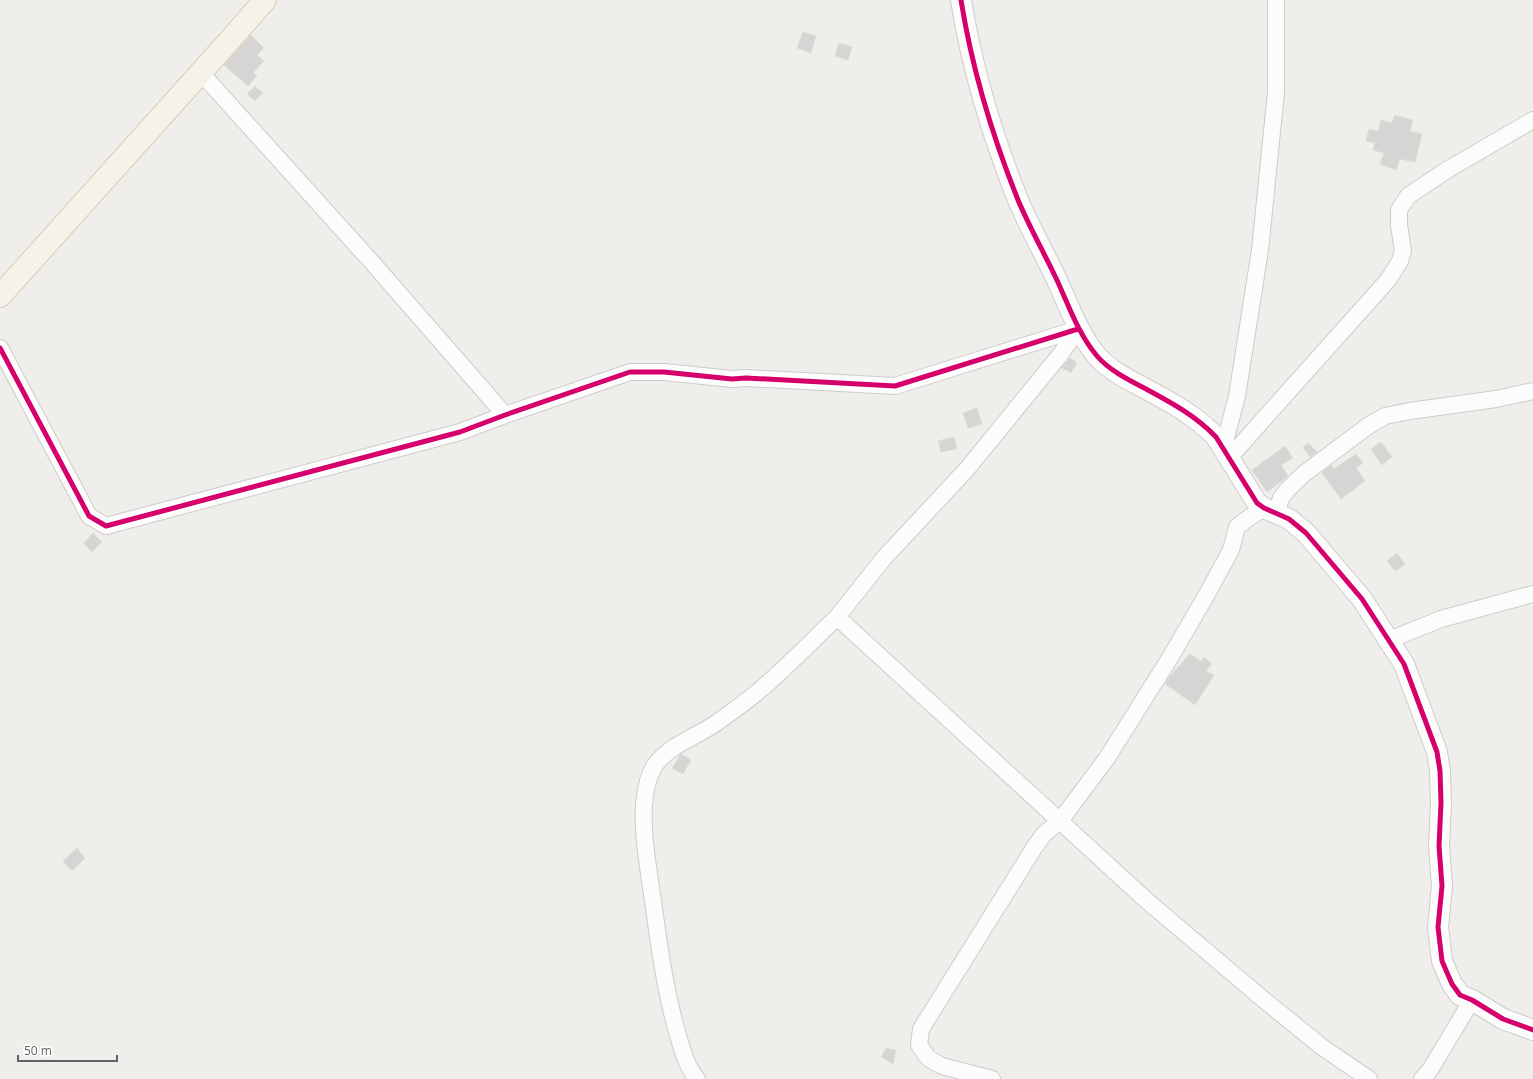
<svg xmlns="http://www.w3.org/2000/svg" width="1533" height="1079" viewBox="0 0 1533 1079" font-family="'Open Sans',sans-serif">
<rect width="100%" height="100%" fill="#efeeea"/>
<path fill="#d6d5d3" stroke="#deddd9" d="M803,32L816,36L811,53L797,48Z
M251,35L264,48L257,55L264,61L253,73L257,76L248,86L224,65Z
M839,43L852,47L848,60L835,56Z
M255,86L263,93L255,101L247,94Z
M1395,115L1413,120L1410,131L1422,134L1415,162L1400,159L1396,170L1380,164L1384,153L1373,150L1375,143L1366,141L1369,129L1378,131L1381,120L1392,123Z
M1070,358L1077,363L1071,373L1062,368Z
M977,408L982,424L968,428L963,413Z
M954,437L957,449L941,452L938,441Z
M1381,442L1392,457L1382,465L1371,449Z
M1308,443L1317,452L1310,457L1303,447Z
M1285,446L1293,458L1281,465L1288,476L1267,492L1252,470Z
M1356,454L1363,463L1356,468L1365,481L1341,499L1322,473L1331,465L1334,469Z
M93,533L102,542L92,552L84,543Z
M1397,553L1405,564L1395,571L1387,561Z
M1190,654L1201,661L1204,657L1212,664L1206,671L1214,675L1195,705L1165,684L1170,676Z
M681,754L691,760L683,774L672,768Z
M77,848L85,858L72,871L63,861Z
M886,1048L896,1050L893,1064L881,1057Z"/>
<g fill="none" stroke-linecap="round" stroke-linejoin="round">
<g stroke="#cbcccc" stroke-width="18">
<path id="minor" d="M201,73L370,260L505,415
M1078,329L1060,355L967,469L884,558L837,617L1146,900L1264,1000L1322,1047L1369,1079
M0,348L89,516L106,526L460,432L505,415L630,372H664L732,379L746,378L895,386L1078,329
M1223,449L1237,396L1260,250L1276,92V0
M1229,458L1388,280L1400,261L1403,251L1399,225V210L1408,196L1447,170L1533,120
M1276,514L1281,498L1288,489L1305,473L1368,426L1385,416L1410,411L1496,399L1533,391
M1389,640L1441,619L1533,594
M697,1079C686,1066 682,1048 677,1032C665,989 659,945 653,901C649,873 642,834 644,805C645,792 647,777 655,765C671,743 698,737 719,721C733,711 747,701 760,690C787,667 811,642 837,617
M992,1079L942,1066L928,1058L919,1045L921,1029L1034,848L1044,834L1060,821L1107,758L1168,661L1206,596L1231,550L1237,527L1247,519L1264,508
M1422,1079L1430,1070L1472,1000"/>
</g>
<g stroke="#cbcccc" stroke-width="22">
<path id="tertiary" d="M961,0C972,69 992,135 1018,200C1029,226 1043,251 1055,276C1068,303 1077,332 1097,356C1110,371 1129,380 1146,389C1172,403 1196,416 1216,437L1257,503L1264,508L1289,519L1306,533L1362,599L1404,664L1437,752L1440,771L1441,803L1439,846L1442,886L1438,927L1442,961L1452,984L1460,995L1472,1000L1503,1019L1533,1030"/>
</g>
<g stroke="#d7ceb8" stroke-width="24">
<path id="primary" d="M0,296L230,40L265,0"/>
</g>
<use href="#minor" stroke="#fdfcfc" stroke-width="16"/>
<use href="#tertiary" stroke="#fdfcfc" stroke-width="20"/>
<use href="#primary" stroke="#f4f2e9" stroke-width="22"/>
<g stroke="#fff" stroke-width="8">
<path id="cycleway" d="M961,0C972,69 992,135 1018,200C1029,226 1043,251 1055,276C1068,303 1077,332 1097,356C1110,371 1129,380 1146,389C1172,403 1196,416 1216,437L1257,503L1264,508L1289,519L1306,533L1362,599L1404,664L1437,752L1440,771L1441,803L1439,846L1442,886L1438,927L1442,961L1452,984L1460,995L1472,1000L1503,1019L1533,1030
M0,348L89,516L106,526L460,432L505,415L630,372H664L732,379L746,378L895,386L1078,329"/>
</g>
<use href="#cycleway" stroke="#d6006c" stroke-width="5"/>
</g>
<path d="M18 1055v6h99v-6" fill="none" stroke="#5f6368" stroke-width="2"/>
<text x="24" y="1055" font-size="12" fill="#5f6368" stroke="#ffffff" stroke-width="3" paint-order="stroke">50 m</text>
</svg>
